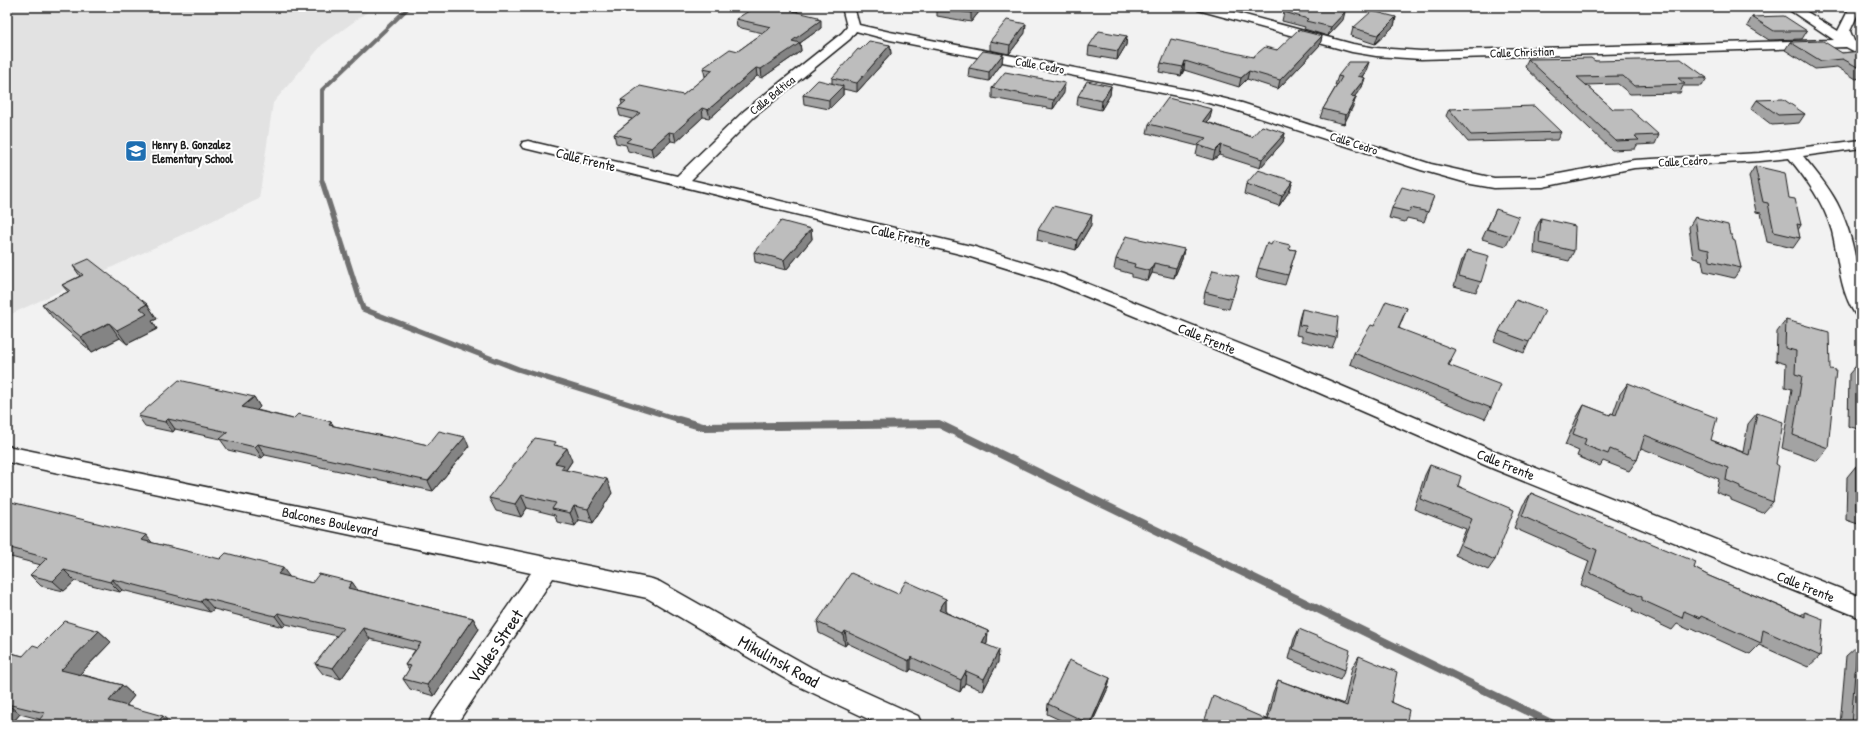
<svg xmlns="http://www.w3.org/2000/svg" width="1868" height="732" viewBox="0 0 1868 732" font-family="'Patrick Hand',sans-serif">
<rect width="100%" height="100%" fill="#f2f2f2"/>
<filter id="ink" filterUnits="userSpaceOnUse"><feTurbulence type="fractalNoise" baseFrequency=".025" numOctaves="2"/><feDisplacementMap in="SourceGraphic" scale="8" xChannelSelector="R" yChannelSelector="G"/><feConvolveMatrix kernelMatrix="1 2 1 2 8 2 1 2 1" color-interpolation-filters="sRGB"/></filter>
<g filter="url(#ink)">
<path fill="#e2e2e2" d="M7,7H374L322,45L273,103L259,199L7,316Z"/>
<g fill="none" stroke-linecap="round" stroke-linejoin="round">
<path stroke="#707070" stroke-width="4" d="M322,182V90L409,7"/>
<path stroke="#707070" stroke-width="5.5" d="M322,181L363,309L518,369L683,421"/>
<path stroke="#707070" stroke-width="8" d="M679,420L703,427L939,424L1555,725"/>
<g stroke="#1c1c1c" stroke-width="3">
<path id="street" d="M842,7H854L859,25L890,32L1193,91L1242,103L1431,164L1494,178L1543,177L1634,160L1760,153L1861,140V148L1803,156C1815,171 1828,186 1837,203C1854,235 1861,280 1861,316L1855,314C1839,289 1839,259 1832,231C1824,203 1807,180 1789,158L1760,161L1634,168L1543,187L1494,188L1471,184L1421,170L1232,109L1193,99L890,40L856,31L850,39L754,117L691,180L975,247L1063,274L1290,364L1508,457L1861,597V618L1494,469L1276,374L1051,282L964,255L528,149L523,148L521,145L523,142L528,141L677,176L744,111L842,33L847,27Z
M1196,7H1215L1353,44L1376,48L1421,51L1834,40L1785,7H1799L1838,31L1850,7H1861L1850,31L1854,41L1861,45V55L1846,47L1421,59L1376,56L1352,52L1198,10Z
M7,446L652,579L660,582L812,668L918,716L922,725H881L794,684L647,598L553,578L456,725H428L432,716L531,573L7,462Z"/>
</g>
<use href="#street" fill="#fff" fill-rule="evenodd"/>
</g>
<path fill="#a3a3a3" stroke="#1c1c1c" d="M983,7L971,22L937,16V8Z
M797,9L798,13L818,19L821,28L800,43L801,51L762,78L757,76L710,118L703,117L676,142L671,141L653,157L628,151L626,145L616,143L614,134L632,119L620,116L618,108L622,104L621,100L683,95L706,76H705L703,68L738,51L763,33L737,27L736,19Z
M1284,12L1343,20L1328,36L1304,29L1305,27L1282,21Z
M1396,17L1394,26L1375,44L1351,36L1353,28Z
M1752,17L1807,31L1802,39L1769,40L1747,26Z
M1025,33L1009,54L990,50V41Z
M1127,36L1126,45L1117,60L1088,55L1089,46Z
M1322,36L1320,45L1278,89L1247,79L1239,87L1184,70L1181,76L1159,72L1161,63L1253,57Z
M1790,42L1842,53L1861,51V78L1856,79L1837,67L1815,69L1785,50Z
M890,45L891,54L857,92L843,89V95L829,109L804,104L803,95L832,83V78L860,50Z
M1003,54L1002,63L989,81L968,77L969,68Z
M1528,59L1595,61L1707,78L1702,86H1683L1680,93L1630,94L1618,84L1586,85L1613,109L1659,135L1655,144L1637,145L1635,149L1612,150L1525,67Z
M1366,71L1362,77L1365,78L1362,87L1354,97H1356L1353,106L1344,124L1320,118L1323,109L1337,85H1335L1338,76Z
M1111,86L1110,95L1101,110L1077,105L1078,96Z
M992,88L1064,93L1053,109L992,98Z
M1757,100L1805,114L1799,123L1772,125L1751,109Z
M1212,109L1210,118L1207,122L1252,137L1285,133L1283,142L1260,168L1219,155L1213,160L1196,155L1198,146L1147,133L1149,124Z
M1449,109L1561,132L1557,140L1468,142L1446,116Z
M1755,166L1789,198L1801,225L1798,230L1800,238L1793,248L1767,242L1761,213L1756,212L1749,176Z
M1293,181L1290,190L1279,206L1244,194L1246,184Z
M1434,196L1424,222L1407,218L1405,222L1389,218L1392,208Z
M1496,209L1511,236L1506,246L1482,239Z
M1695,217L1730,235L1733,240L1741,268L1734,278L1704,271L1702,260L1693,258L1689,227Z
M1541,218L1574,251L1569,261L1534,253L1536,228Z
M1091,225L1076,250L1037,240L1038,230Z
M811,229L812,239L786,270L755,262L754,252Z
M1184,249L1182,259L1174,278L1152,273L1148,281L1132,277V274L1114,269L1116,259Z
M1289,249L1296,250L1285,285L1256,278L1258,268Z
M1467,250L1481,282L1476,292L1454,286L1462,260Z
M73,266L147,304L157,319L152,321L157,329L127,344L120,338L92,352L53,318L42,304L68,292L62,285L80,276Z
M1236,286L1229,309L1203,303L1205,292Z
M1516,300L1529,342L1524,353L1494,341Z
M1407,308L1399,328L1452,360L1449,365L1491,408L1485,419L1350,364L1354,353L1374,326Z
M1302,309L1336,338L1332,348L1302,341V336L1296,335L1299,319Z
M1786,320L1828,448L1817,461L1782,448L1792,389L1785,387L1786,364L1776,361L1777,332Z
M1861,360V430L1848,426L1849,374Z
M1628,383L1711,440L1743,452L1748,424L1757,413L1776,464L1773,502L1763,513L1731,500V498L1716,492L1719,479L1641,448L1637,460L1629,471L1603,461L1600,466L1577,456L1579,451L1565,445L1577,417L1584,405L1610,415L1611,413L1613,414L1620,394Z
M254,397L260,407L257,410L293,419L331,422L334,426L392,438L428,445L469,447L433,491L265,455L262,458L228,450L220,439L175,429L173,432L145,426L138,416Z
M557,445L572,461L566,470L612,493L593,523L579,520L575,526L557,522L555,515L527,508L521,517L496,511L489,498Z
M1430,465L1458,486L1495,560L1488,570L1455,555L1466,529L1414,509L1425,475Z
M1856,466L1861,468V525L1846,520L1847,477Z
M1531,493L1694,568L1709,576L1801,615L1805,612L1820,656L1808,667L1759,645L1750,654L1692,628L1690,630L1677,624L1672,630L1632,611L1633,609L1581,585L1589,561L1514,528L1523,505Z
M7,501L153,543L312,583L352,582L357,590L473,618L479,629L434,696L410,689L403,679L409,670L405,665L415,650L370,639L341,679L323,674L315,664L337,636L286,624L283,627L214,609L210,612L122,590L120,592L75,581L64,591L41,586L30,575L41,565L7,556Z
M898,594L946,599V610L945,612L988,631L987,643L986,645L998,662L983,691L965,683L960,692L911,669L909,672L847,643L845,646L819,633L817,622Z
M1299,629L1345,670L1340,680L1289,659L1294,639Z
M99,631L111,642L80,674L122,685L134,696L126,705L173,725H45L39,720V719L20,714L14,721L7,719V652L23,656L39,647Z
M1857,646L1861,725H1840L1846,656Z
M1359,656L1391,702L1409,710L1203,725L1266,719L1273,692L1278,680L1344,704L1352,668Z
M1110,678L1108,688L1091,725H1071L1047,714L1048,704Z"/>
<path fill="#848484" stroke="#1c1c1c" d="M789,7H800L797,9L798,16Z
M976,7H983L971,22V13Z
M1345,12L1343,20L1328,36L1331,27Z
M818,17V21L821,20V28L800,43L801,51L762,78L761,69Z
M1396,17L1394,26L1375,44L1378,35Z
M1026,24L1025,33L1009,54L1010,45Z
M1127,36L1126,45L1117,60L1118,51Z
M1322,36L1320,45L1278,89L1280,80Z
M890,45L891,54L857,92V83Z
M1003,54L1002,63L989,81V72Z
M1185,61L1184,70L1181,76L1183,67Z
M1369,62L1366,71L1356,85L1358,76Z
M756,68L757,76L710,118L708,110Z
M1249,71L1247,79L1239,87L1241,78Z
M1365,78L1362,87L1348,105L1351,96Z
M1065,83L1064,93L1053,109L1054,100Z
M843,86V95L829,109V100Z
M1111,86L1110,95L1101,110L1102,101Z
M1356,97L1353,106L1344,124L1346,115Z
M702,108L703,117L676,142L674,133Z
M1212,109L1210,118L1202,130L1203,121Z
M669,132L671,141L653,157L651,148Z
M1285,133L1283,142L1260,168L1262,159Z
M1221,145L1219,155L1213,160L1215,151Z
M1293,181L1290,190L1279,206L1282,196Z
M1092,215L1091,225L1076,250L1077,240Z
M811,229L812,239L786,270L784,260Z
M1184,249L1182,259L1174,278L1176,268Z
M1154,263L1152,273L1148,281L1150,271Z
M147,304L157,319L152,321L157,329L127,344L117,330L140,308Z
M109,323L120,338L92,352L81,337Z
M254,397L260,407L249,418L242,407Z
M168,419L175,429L173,432L165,422Z
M331,422L337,432L329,425Z
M465,437L469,447L433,491L428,481Z
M258,444L265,455L262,458L255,447Z
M567,448L572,461L566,470L569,479L555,463Z
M607,479L612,493L593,523L588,509Z
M521,495L527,508L521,517L515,504Z
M574,506L579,520L575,526L570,513Z
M146,535L155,546L141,540Z
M283,568L291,579L278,574Z
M64,570L75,581L64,591L53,581Z
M112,579L122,590L120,592L110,582Z
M352,582L360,593L348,588Z
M204,598L214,609L210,612L201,602Z
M946,599V610L939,621V610Z
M278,613L286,624L283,627L275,616Z
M473,618L479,629L434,696L427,685Z
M363,628L370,639L341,679L333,668Z
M99,631L111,642L73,681L61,670Z
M845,631L847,643L845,646L843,634Z
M988,631L987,643L981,654L982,643Z
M999,650L998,662L983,691L984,679Z
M911,657V669L909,672V661Z
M966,671L965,683L960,692L961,680Z
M1110,678L1108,688L1091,725H1090Z
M122,685L134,696L121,712L109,701Z
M7,704L20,714L14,721L7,715Z
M163,716L173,725H155Z"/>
<path fill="#bdbdbd" stroke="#1c1c1c" d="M755,7H792L797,8L793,11L818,17L816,19L821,20L792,41L800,43L761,69L756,68L708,110L702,108L674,133L669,132L651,148L626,142L631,138L614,134L640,113L618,108L626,101L621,100L640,86L683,95L713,70L703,68L730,49L738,51L771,27L736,19Z
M938,7H976L971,13L937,8Z
M1290,7H1327L1345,12L1331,27L1306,21L1308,19L1284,12Z
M1372,11L1396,17L1378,35L1353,28Z
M1784,16L1807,31H1774L1752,17Z
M1007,20L1026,24L1010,45L990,41Z
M1298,30L1322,36L1280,80L1249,71L1241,78L1185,61L1183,67L1161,63L1171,39L1253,57L1265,47L1277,50Z
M1099,31L1127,36L1118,51L1089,46Z
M869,41L890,45L857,83L832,78L858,49L860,50Z
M1823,41L1842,53L1861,51V69L1843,59L1821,61L1790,42Z
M983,51L1003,54L989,72L969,68Z
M1591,58L1595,61L1681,59L1707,78H1678L1685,84L1634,86L1623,76L1577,77L1613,109H1630L1659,135L1635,136L1639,140L1616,141L1528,59Z
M1349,62H1369L1358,76L1365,78L1351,96L1356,97L1346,115L1323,109L1342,77L1338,76Z
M1005,72L1065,83L1054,100L992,88Z
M818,80L843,86L829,100L803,95Z
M1087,81L1111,86L1102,101L1078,96Z
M1168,98L1212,109L1203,121L1252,137L1262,126L1285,133L1262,159L1221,145L1215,151L1198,145L1206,138L1149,124Z
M1783,99L1805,114L1778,115L1757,100Z
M1534,106L1561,132L1471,135L1449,109Z
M1755,166L1785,173L1789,198L1795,199L1801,225L1797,224L1800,238L1774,232L1768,203L1763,202Z
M1258,170L1293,181L1282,196L1246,184Z
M1402,187L1434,196L1428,212L1411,208L1409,212L1392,208Z
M1053,206L1092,215L1077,240L1038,230Z
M1496,209L1519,217L1511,236L1487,229Z
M1695,217L1728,225L1730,235H1732L1733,240L1735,241L1741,268L1710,261L1709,250L1699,248Z
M1541,218L1575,226L1574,251L1539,243Z
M781,221L811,229L784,260L754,252Z
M1126,236L1184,249L1176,268L1154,263L1150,271L1134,267L1135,264L1116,259Z
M1273,241L1290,245L1289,249L1296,250L1288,275L1258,268L1267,243L1271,245Z
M1467,250L1489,256L1481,282L1459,276Z
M89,259L147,304L140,308L147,314L117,330L109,323L81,337L42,304L70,291L62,285L83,275L73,266Z
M1213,270L1239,276L1232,299L1205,292Z
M1516,300L1545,311L1529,342L1499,331Z
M1386,301L1407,308L1398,328L1456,350L1448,365L1501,385L1491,408L1354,353L1371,325L1374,326Z
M1302,309L1338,317L1336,338L1305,331L1306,326L1299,325Z
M1786,320L1829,332L1830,369L1836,370L1828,448L1793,435L1802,376L1795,374L1796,351L1785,348Z
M179,380L254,397L242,407L293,419L298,414L321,419L331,422L329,425L392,438L393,437L428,445L439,431L465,437L428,481L258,444L255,447L220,439L228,432L168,419L165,422L138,416Z
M1628,383L1717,418L1711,440L1749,455L1757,413L1783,422L1776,464L1779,466L1773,502L1740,489V486L1726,480L1728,468L1645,435L1637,460L1610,449L1608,454L1584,445L1586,439L1573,434L1584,405L1610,415L1611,413L1616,415Z
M535,438L556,442L554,445L567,448L555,463L564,465L561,469L607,479L588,509L574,506L570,513L552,509L556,503L521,495L515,504L489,498Z
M1430,465L1461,476L1458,486L1514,510L1495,560L1461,545L1472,519L1420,499Z
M1856,466L1861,468V512L1856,510Z
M1531,493L1696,562L1694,568L1709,576L1805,617V612L1823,619L1820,656L1763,630L1761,643L1701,616L1700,618L1684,611L1682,618L1642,600V597L1590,573L1597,550L1522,516Z
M7,501L146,535L141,540L220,559L226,553L283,568L278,574L312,583L319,574L352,582L348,588L473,618L427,685L403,679L411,666L405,665L421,643L363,628L333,668L315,664L343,628L278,613L275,616L204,598L201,602L112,579L110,582L64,570L53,581L30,575L47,558L7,547Z
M851,573L898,594L906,581L946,599L939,610L988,631L982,643L999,650L984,679L966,671L961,680L911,657L909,661L845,631L843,634L817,622Z
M65,621L99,631L61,670L122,685L109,701L163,716L155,725H52L53,724L39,720L45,713L7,704V652L23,656L33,645L39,647Z
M1299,629L1350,650L1345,670L1293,649Z
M1857,646L1861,648V725H1851Z
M1359,656L1397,672L1391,702L1409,710L1406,725H1203L1213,696L1268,720L1278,680L1347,706Z
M1069,660L1110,678L1090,724L1048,704Z"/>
</g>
<defs>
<g id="school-square" transform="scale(1.15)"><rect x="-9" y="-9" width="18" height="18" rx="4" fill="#1f6fb2" stroke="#fff"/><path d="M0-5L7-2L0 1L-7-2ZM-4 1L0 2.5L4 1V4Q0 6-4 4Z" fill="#fff"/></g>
</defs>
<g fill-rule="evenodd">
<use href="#school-square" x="136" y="151"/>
</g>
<g text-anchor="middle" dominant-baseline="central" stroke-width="4" stroke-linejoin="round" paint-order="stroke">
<g font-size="12" fill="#1c1c1c" stroke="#fff">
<text transform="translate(1522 52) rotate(-2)">Calle Christian</text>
<text transform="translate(1040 65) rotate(10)">Calle Cedro</text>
<text transform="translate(772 95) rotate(-39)">Calle Baltica</text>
<text transform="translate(1354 143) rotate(18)">Calle Cedro</text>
<text transform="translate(1683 161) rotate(-3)">Calle Cedro</text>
</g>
<g font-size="12" font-weight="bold" fill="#1c1c1c" stroke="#fff" text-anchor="start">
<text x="152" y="144">Henry B. Gonzalez<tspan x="152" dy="14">Elementary School</tspan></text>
</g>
<g font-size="14" fill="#1c1c1c" stroke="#fff">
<text transform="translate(586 159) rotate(14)">Calle Frente</text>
<text transform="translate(901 235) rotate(13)">Calle Frente</text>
<text transform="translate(1207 338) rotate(22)">Calle Frente</text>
<text transform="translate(1506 464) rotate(22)">Calle Frente</text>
<text transform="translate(330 521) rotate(12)">Balcones Boulevard</text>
<text transform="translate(1806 586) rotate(22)">Calle Frente</text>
</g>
<g font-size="17" fill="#1c1c1c" stroke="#fff">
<text transform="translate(495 646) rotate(-56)">Valdes Street</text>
<text transform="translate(779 661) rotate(29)">Mikulinsk Road</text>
</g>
</g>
<rect width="1868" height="732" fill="none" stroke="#fff" stroke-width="24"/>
<rect x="12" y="12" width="1844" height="708" fill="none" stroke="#1c1c1c" stroke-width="1.5" filter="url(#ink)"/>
</svg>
